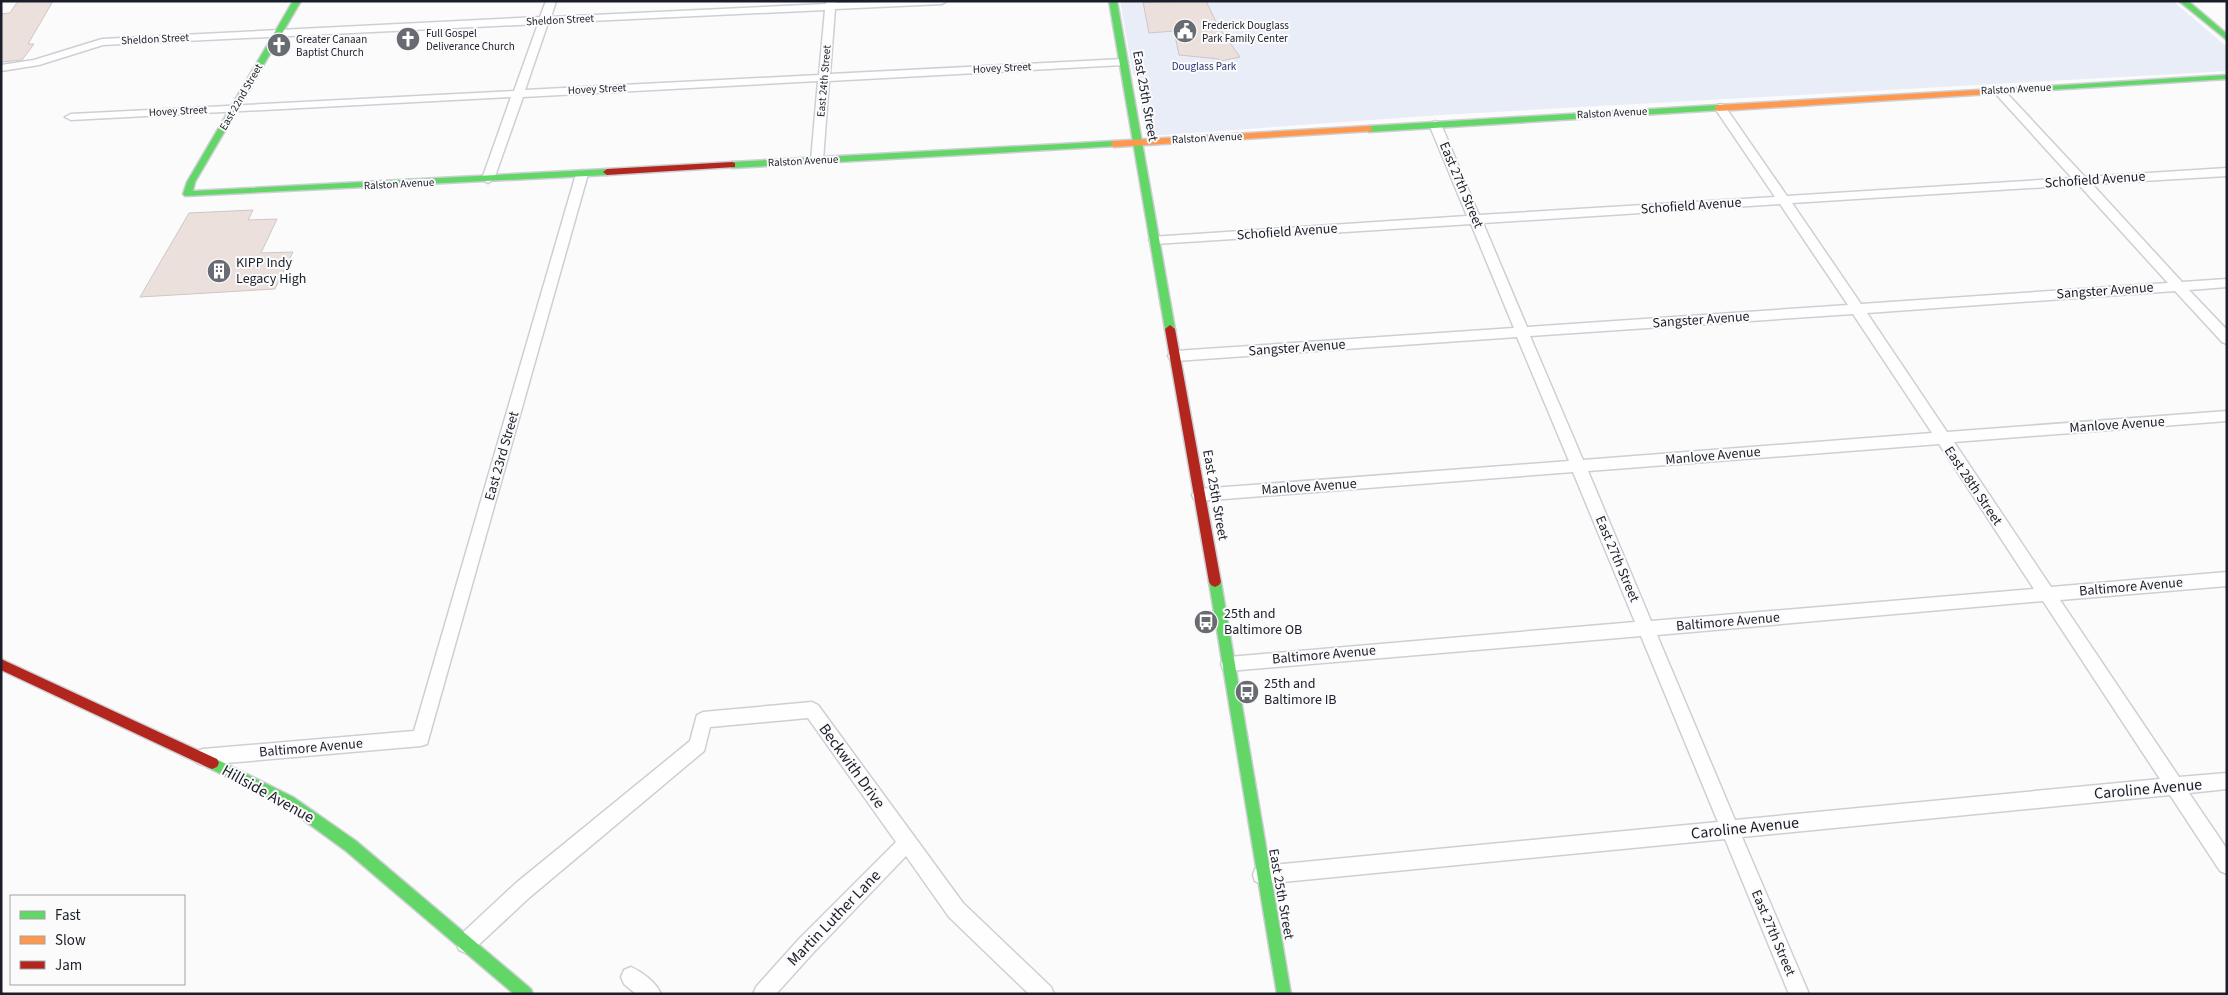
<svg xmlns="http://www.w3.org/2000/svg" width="2228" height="995" viewBox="0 0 2228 995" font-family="'Source Sans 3',sans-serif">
<rect width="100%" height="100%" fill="#fbfbfb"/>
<path fill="#e9edf8" d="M1120,1H2173L2227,47V71L1441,115L1149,136L1146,135L1136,77L1133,74Z"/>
<path fill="#ece0dd" stroke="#cec7c6" d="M18,1H53L28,44H34L22,60L1,62V14L10,13Z
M1206,1L1218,26L1240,57L1221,61L1219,59L1179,55L1174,31L1149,33L1143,2Z
M253,210L248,220L277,219L261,253L293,252L275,289L140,297L189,213Z"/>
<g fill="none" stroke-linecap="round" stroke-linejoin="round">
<g stroke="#cdcfd5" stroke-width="3">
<path id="street" d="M546,1H556L551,17L826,4V1H836V3L947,1L942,4L835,9L830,74L1123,59L1128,62L1123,65L829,81L823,160L817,164L811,160L818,81L523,97L494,179L488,183L482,179L511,97L71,120L65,117L71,114L514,91L538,24L103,45L39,65L1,71V65L34,60L102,39L540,17ZM825,10L819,75L525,90L548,23Z
M1998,87L2002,88L2085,177L2227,168V176L2092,184L2182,282L2227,279V287L2189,290L2227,330V344L2222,342L2175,291L1867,313L1947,432L2227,411V421L1954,442L2051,587L2227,572V586L2060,600L2179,777L2227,773V789L2189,793L2227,849V874L2220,871L2170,795L1742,837L1809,994H1789L1725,839L1262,884L1255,881L1253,875L1255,869L1262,866L1718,822L1641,636L1229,671L1223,669L1221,664L1223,659L1229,657L1635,622L1573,472L1199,501L1194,499L1192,495L1194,491L1199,489L1569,461L1517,337L1175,361L1170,359L1168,356L1170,353L1175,351L1514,328L1471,224L1155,244L1149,240L1151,237L1467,216L1429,124L1435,121L1441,124L1479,215L1775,197L1714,107L1720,104L1724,105L1787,196L2072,178L1994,92L1992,90L1994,88ZM2079,185L2168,283L1861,304L1792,203ZM1780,204L1848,305L1527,327L1483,223ZM1853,314L1932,433L1583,460L1530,336ZM1939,444L2034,589L1651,621L1588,471ZM2043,601L2160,779L1735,820L1657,635Z
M582,170L588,174L427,744L421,746L203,765L197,763L194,757L197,751L203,749L414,731L576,174Z
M812,702L818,705L963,903L1051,987L1054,994H1029L949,917L906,856L813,953L776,994H753L756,987L799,939L896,842L808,718L710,727L704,751L530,897L473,950L466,953L459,950L456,943L459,936L516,883L690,741L697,715L703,712Z
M631,967C642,972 656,982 661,994H636L624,984L621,977L624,970Z"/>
</g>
<g stroke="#cdcfd5" stroke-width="3">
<path id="fast" d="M293,1H301L195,182L193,191L607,169L611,172L607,175L185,196L183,194L187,182Z
M1109,1H1117L1175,329L1170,333L1165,329Z
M2179,1H2188L2227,34V40Z
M2227,75V79L2049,90L2045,88L2049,86Z
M1718,105L1721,106V110L1369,132L1365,129L1369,126Z
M1114,141L1118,144L1117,146L732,168L728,165L732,162Z
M1215,577L1219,579L1221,582L1291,994H1277L1209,582L1211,579Z
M212,757L293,797L356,841L531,989L533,994H514L346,851L283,805L207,767L205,763L207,759Z"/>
</g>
<g stroke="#cdcfd5" stroke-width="3">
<path id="slow" d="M2049,86L2053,88L2052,90L1718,111L1714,108L1718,105Z
M1369,126L1372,127V131L1114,147L1110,144L1114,141Z"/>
</g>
<g stroke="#cdcfd5" stroke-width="3">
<path id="jam" d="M732,162L735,163V167L607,175L603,172L607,169Z
M1170,325L1175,329L1221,582L1219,585L1215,587L1211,585L1209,582L1165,329Z
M1,659L217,759L219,763L217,767L212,769L207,767L1,670Z"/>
</g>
<use href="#street" fill="#fefefe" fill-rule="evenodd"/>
<use href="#fast" fill="#63d668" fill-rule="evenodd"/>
<use href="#slow" fill="#ff974d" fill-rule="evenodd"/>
<use href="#jam" fill="#b3261e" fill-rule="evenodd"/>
</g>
<defs>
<g id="civic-disc" transform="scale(1.25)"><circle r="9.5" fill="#696b73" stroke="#fbfbfb"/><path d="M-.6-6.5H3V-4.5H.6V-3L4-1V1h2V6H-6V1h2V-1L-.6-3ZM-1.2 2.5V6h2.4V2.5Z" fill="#fff"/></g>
<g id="church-disc" transform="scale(1.25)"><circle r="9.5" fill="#696b73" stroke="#fbfbfb"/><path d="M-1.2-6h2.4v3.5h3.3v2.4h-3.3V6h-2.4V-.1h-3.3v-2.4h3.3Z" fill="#fff"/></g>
<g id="building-disc" transform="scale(1.25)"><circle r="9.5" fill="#696b73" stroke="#fbfbfb"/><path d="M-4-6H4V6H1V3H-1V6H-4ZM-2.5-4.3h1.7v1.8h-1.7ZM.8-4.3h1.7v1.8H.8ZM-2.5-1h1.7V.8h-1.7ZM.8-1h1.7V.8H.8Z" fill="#fff"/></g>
<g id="bus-disc" transform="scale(1.25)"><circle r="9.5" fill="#696b73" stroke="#fbfbfb"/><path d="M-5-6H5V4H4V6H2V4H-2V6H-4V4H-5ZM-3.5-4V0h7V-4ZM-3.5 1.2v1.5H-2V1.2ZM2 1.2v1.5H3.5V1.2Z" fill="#fff"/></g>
</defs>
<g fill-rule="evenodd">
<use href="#civic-disc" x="1185" y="31"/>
<use href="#church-disc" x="408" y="39"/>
<use href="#church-disc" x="279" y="45"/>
<use href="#building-disc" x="219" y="271"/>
<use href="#bus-disc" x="1206" y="622"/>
<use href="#bus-disc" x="1247" y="692"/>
</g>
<g text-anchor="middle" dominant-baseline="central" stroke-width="4" stroke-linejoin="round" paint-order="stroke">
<g font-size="11" fill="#1a1e2a" stroke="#fbfbfb">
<text transform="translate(560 20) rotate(-3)">Sheldon Street</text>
<text transform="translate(155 39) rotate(-3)">Sheldon Street</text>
<text transform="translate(1002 68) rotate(-3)">Hovey Street</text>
<text transform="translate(824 81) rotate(-85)">East 24th Street</text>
<text transform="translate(597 89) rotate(-3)">Hovey Street</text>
<text transform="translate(2016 89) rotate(-3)">Ralston Avenue</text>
<text transform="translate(241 97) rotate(-60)">East 22nd Street</text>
<text transform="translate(178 111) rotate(-3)">Hovey Street</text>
<text transform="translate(1612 113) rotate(-3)">Ralston Avenue</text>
<text transform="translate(1207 138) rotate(-3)">Ralston Avenue</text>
<text transform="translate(803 161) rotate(-3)">Ralston Avenue</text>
<text transform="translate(399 184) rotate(-3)">Ralston Avenue</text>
</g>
<g font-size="11" fill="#1a1e2a" stroke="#fbfbfb" text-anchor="start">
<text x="1202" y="25">Frederick Douglass<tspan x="1202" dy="13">Park Family Center</tspan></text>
<text x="426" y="33">Full Gospel<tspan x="426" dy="13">Deliverance Church</tspan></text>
<text x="296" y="39">Greater Canaan<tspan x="296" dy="13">Baptist Church</tspan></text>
</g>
<g font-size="11" fill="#263571" stroke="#fbfbfb">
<text x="1204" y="66">Douglass Park</text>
</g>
<g font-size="14" fill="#1a1e2a" stroke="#fbfbfb">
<text transform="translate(1145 96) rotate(80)">East 25th Street</text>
<text transform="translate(2095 180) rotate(-4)">Schofield Avenue</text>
<text transform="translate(1461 185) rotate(67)">East 27th Street</text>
<text transform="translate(1691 206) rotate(-4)">Schofield Avenue</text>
<text transform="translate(1287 232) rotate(-4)">Schofield Avenue</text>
<text transform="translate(2105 291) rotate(-4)">Sangster Avenue</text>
<text transform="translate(1701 320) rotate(-4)">Sangster Avenue</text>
<text transform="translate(1297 348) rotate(-4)">Sangster Avenue</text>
<text transform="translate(2117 425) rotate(-4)">Manlove Avenue</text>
<text transform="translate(502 456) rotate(-74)">East 23rd Street</text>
<text transform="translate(1713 456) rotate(-5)">Manlove Avenue</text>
<text transform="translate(1973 486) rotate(56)">East 28th Street</text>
<text transform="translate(1309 487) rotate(-4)">Manlove Avenue</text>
<text transform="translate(1215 495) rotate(80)">East 25th Street</text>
<text transform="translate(1617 559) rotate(67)">East 27th Street</text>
<text transform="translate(2131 587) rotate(-5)">Baltimore Avenue</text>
<text transform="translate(1728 622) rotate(-5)">Baltimore Avenue</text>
<text transform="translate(1324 655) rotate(-5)">Baltimore Avenue</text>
<text transform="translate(311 748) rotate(-5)">Baltimore Avenue</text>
<text transform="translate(1281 894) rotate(80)">East 25th Street</text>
<text transform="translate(1773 933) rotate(67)">East 27th Street</text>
</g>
<g font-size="14" fill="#1a1e2a" stroke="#fbfbfb" text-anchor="start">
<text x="236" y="263">KIPP Indy<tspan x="236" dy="16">Legacy High</tspan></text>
<text x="1224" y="614">25th and<tspan x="1224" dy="16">Baltimore OB</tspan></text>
<text x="1264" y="684">25th and<tspan x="1264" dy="16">Baltimore IB</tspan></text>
</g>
<g font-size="16" fill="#1a1e2a" stroke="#fbfbfb">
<text transform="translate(852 766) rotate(54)">Beckwith Drive</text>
<text transform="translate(2148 789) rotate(-5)">Caroline Avenue</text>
<text transform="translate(268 794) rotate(29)">Hillside Avenue</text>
<text transform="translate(1745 828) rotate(-6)">Caroline Avenue</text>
<text transform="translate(834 918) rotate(-46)">Martin Luther Lane</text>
</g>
</g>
<rect width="2228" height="995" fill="none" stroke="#1a1e2a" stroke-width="5"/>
<rect x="10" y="895" width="175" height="90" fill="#fbfbfb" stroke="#a1a3a7"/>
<rect x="20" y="911" width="25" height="8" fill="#63d668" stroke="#a1a3a7"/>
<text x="55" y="920" font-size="15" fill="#1a1e2a">Fast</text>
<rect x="20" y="936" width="25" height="8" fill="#ff974d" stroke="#a1a3a7"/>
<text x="55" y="945" font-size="15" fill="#1a1e2a">Slow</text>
<rect x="20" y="961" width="25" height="8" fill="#b3261e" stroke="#a1a3a7"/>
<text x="55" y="970" font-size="15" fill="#1a1e2a">Jam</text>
</svg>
